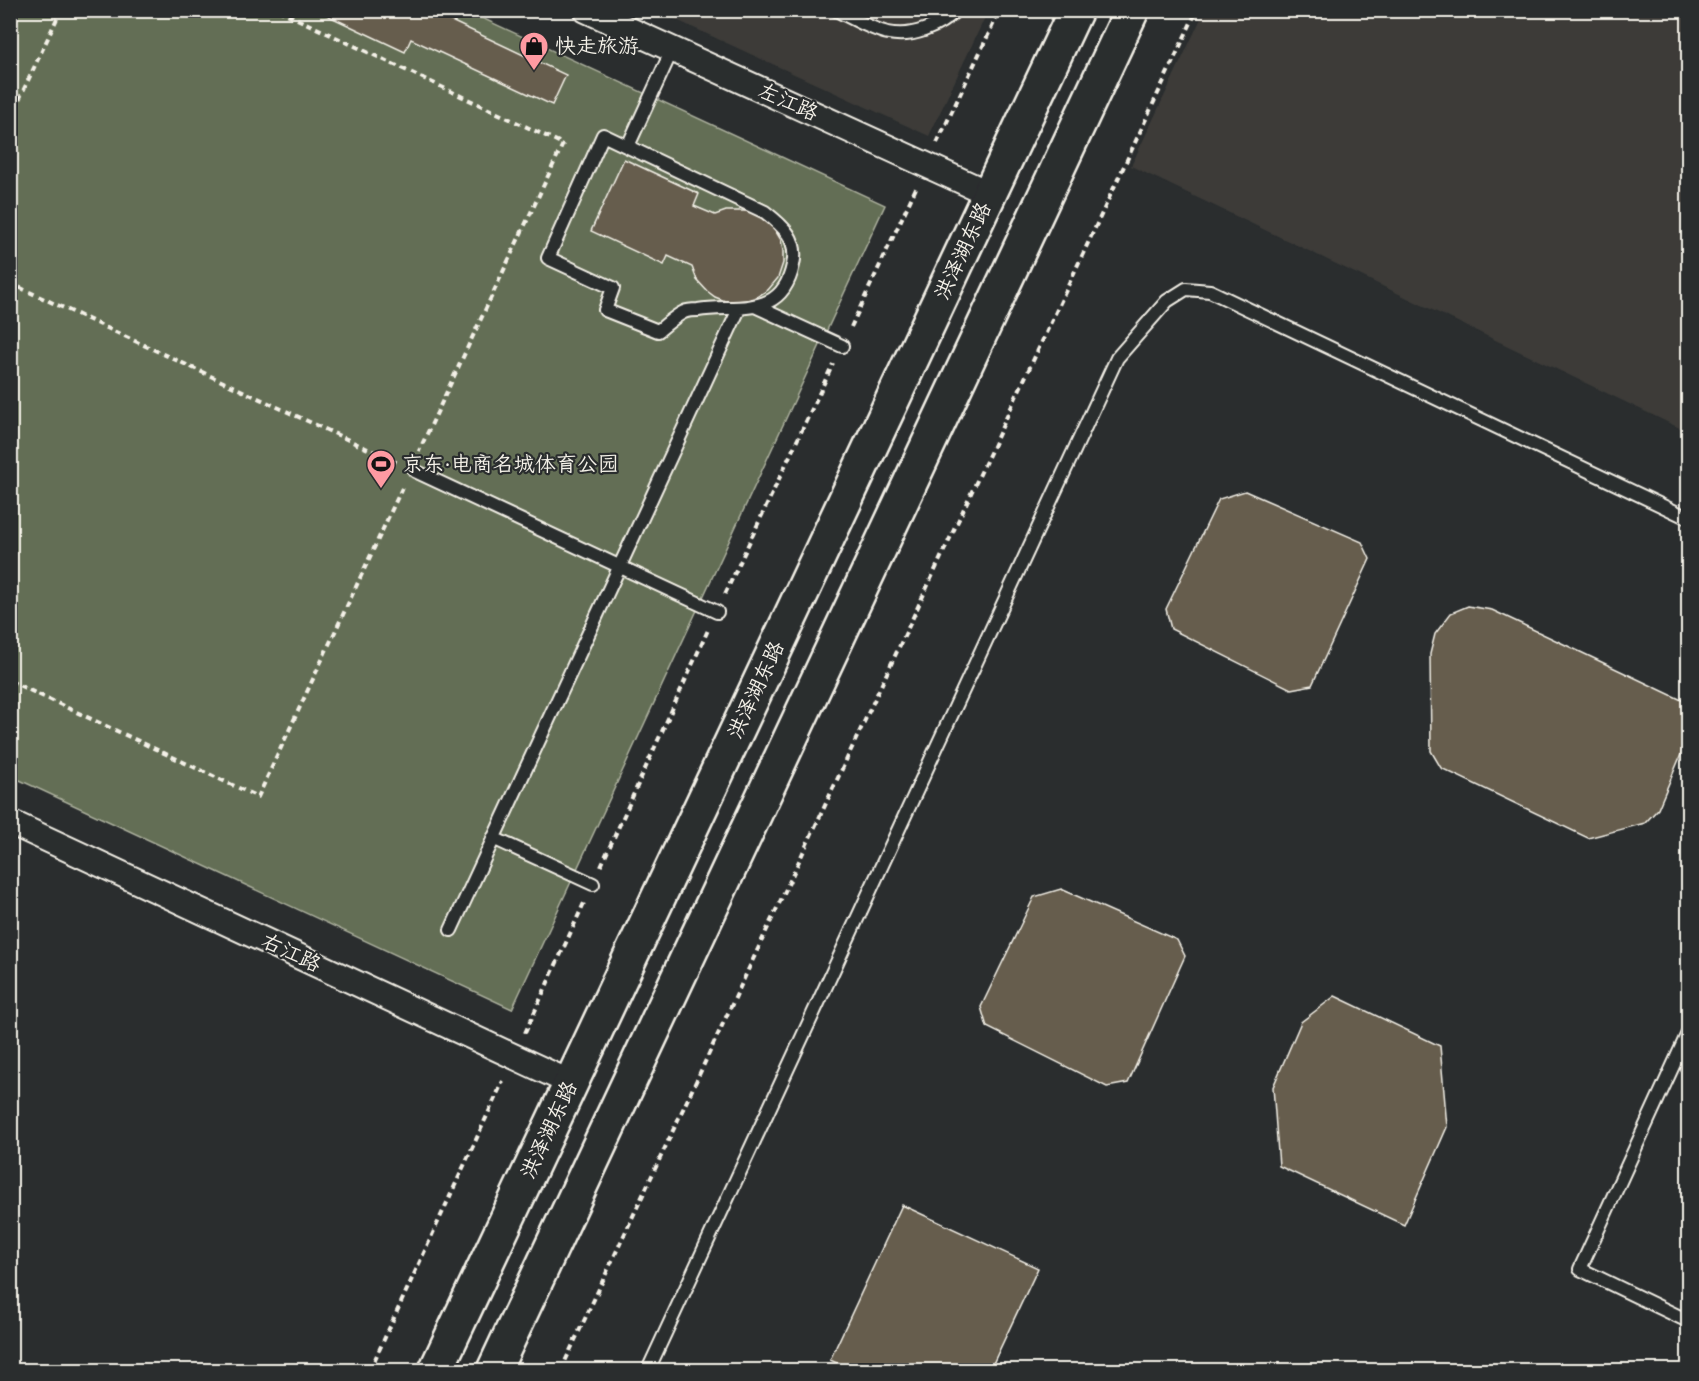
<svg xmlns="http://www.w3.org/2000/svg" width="1699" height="1381" viewBox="0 0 1699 1381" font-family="Pangolin,'LXGW WenKai TC',sans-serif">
<rect width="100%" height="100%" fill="#2a2d2e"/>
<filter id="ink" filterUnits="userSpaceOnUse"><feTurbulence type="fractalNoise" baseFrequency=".0167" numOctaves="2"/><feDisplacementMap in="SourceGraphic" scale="12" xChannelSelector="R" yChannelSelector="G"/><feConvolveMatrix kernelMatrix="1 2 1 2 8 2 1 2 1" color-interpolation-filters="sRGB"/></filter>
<g filter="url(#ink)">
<path fill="#3c3b38" d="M1205,10L1688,11V432L1131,166Z
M657,11H988L929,136Z"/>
<path fill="#636e54" stroke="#acb09e" stroke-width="1.5" d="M11,11H467L885,205L512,1009L11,776Z"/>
<path fill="#665d4e" stroke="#f4f1e8" stroke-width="1.5" d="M316,10H428L566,75L552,105L411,39L405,52Z
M624,159L699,194L694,206L715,215L726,211H747L758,215L768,221L775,230L781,240L783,251V263L778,278L768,290L755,298L740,302L725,301L715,297L707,291L697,280L692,267L668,256L664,265L591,231Z
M1245,491L1362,542L1370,559L1312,685L1291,689L1171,629L1166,609L1219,499Z
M1468,606L1492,610L1688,703V738L1658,809L1645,823L1588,838L1441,768L1431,751L1430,654L1435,634L1451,613Z
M1061,889L1177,940L1185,956L1128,1083L1107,1087L987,1027L981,1007L1034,897Z
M1335,996L1440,1046L1447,1127L1404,1225L1279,1166L1273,1087L1301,1022Z
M902,1205L1038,1268L990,1370H852L830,1360Z"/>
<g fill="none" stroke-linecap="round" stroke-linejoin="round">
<g stroke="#f4f1e8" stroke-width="16">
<path id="service" d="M836,10C853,18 870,29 888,33C912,38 939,27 956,10
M603,135L765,212C783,226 799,239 793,265C782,319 738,304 698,310C694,310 688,310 684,312C675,316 666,325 658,331L605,310L613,288L548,258Z
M628,146L672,50
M757,307L842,346
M415,471L717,612
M493,838L593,884
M451,930L739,309
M1688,1033L1580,1269L1688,1321
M648,1370L1117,358L1167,301L1186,289L1210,291L1688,518"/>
</g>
<g stroke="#f4f1e8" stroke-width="28">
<path id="minor" d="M586,10L990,194
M10,822L571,1083"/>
</g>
<g stroke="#f4f1e8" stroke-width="38">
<path id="primary" d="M436,1370L1076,10
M494,1370L1132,10"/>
</g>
<path stroke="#f4f1e8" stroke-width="4" stroke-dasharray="6 4.5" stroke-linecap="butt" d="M278,10L563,144L419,451
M10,119L61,10
M937,143L1000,10
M10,283L398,463
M851,327L916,188
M725,594L833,364
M10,681L258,797L402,488
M601,866L708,630
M525,1033L584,903
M370,1370L503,1081
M561,1370L1197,10"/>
<use href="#service" stroke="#2a2d2e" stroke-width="12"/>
<use href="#minor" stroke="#2a2d2e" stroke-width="24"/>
<use href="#primary" stroke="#2a2d2e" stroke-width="33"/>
</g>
</g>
<defs>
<g id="shop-pin" transform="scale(1.5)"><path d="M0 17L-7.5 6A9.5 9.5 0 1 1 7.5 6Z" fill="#ff9aa2" stroke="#2a2d2e"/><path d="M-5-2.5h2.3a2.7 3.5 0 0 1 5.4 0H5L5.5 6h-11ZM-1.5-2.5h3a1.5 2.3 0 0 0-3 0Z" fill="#111"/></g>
<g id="stadium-pin" transform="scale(1.5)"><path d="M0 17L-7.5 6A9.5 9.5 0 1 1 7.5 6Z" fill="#ff9aa2" stroke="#2a2d2e"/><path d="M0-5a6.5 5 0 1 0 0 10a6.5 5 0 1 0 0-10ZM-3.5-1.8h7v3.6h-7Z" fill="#111"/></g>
</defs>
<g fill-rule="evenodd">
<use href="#shop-pin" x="534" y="46"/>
<use href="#stadium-pin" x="381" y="464"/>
</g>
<g text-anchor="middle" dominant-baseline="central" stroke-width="4.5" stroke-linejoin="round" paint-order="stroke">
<g font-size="21" fill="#f4f1e8" stroke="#2a2d2e" text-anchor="start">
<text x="555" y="46">快走旅游</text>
<text x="402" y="464">京东·电商名城体育公园</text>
</g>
<g font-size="21" fill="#f4f1e8" stroke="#2a2d2e">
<text transform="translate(788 102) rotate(24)">左江路</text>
<text transform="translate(963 251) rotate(-65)">洪泽湖东路</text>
<text transform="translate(756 690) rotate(-65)">洪泽湖东路</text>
<text transform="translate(291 953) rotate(25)">右江路</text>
<text transform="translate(549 1130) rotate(-65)">洪泽湖东路</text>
</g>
</g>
<rect width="1699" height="1381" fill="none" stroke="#2a2d2e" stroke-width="36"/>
<rect x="18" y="18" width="1663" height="1345" fill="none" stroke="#f4f1e8" stroke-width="2" filter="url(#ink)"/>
</svg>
